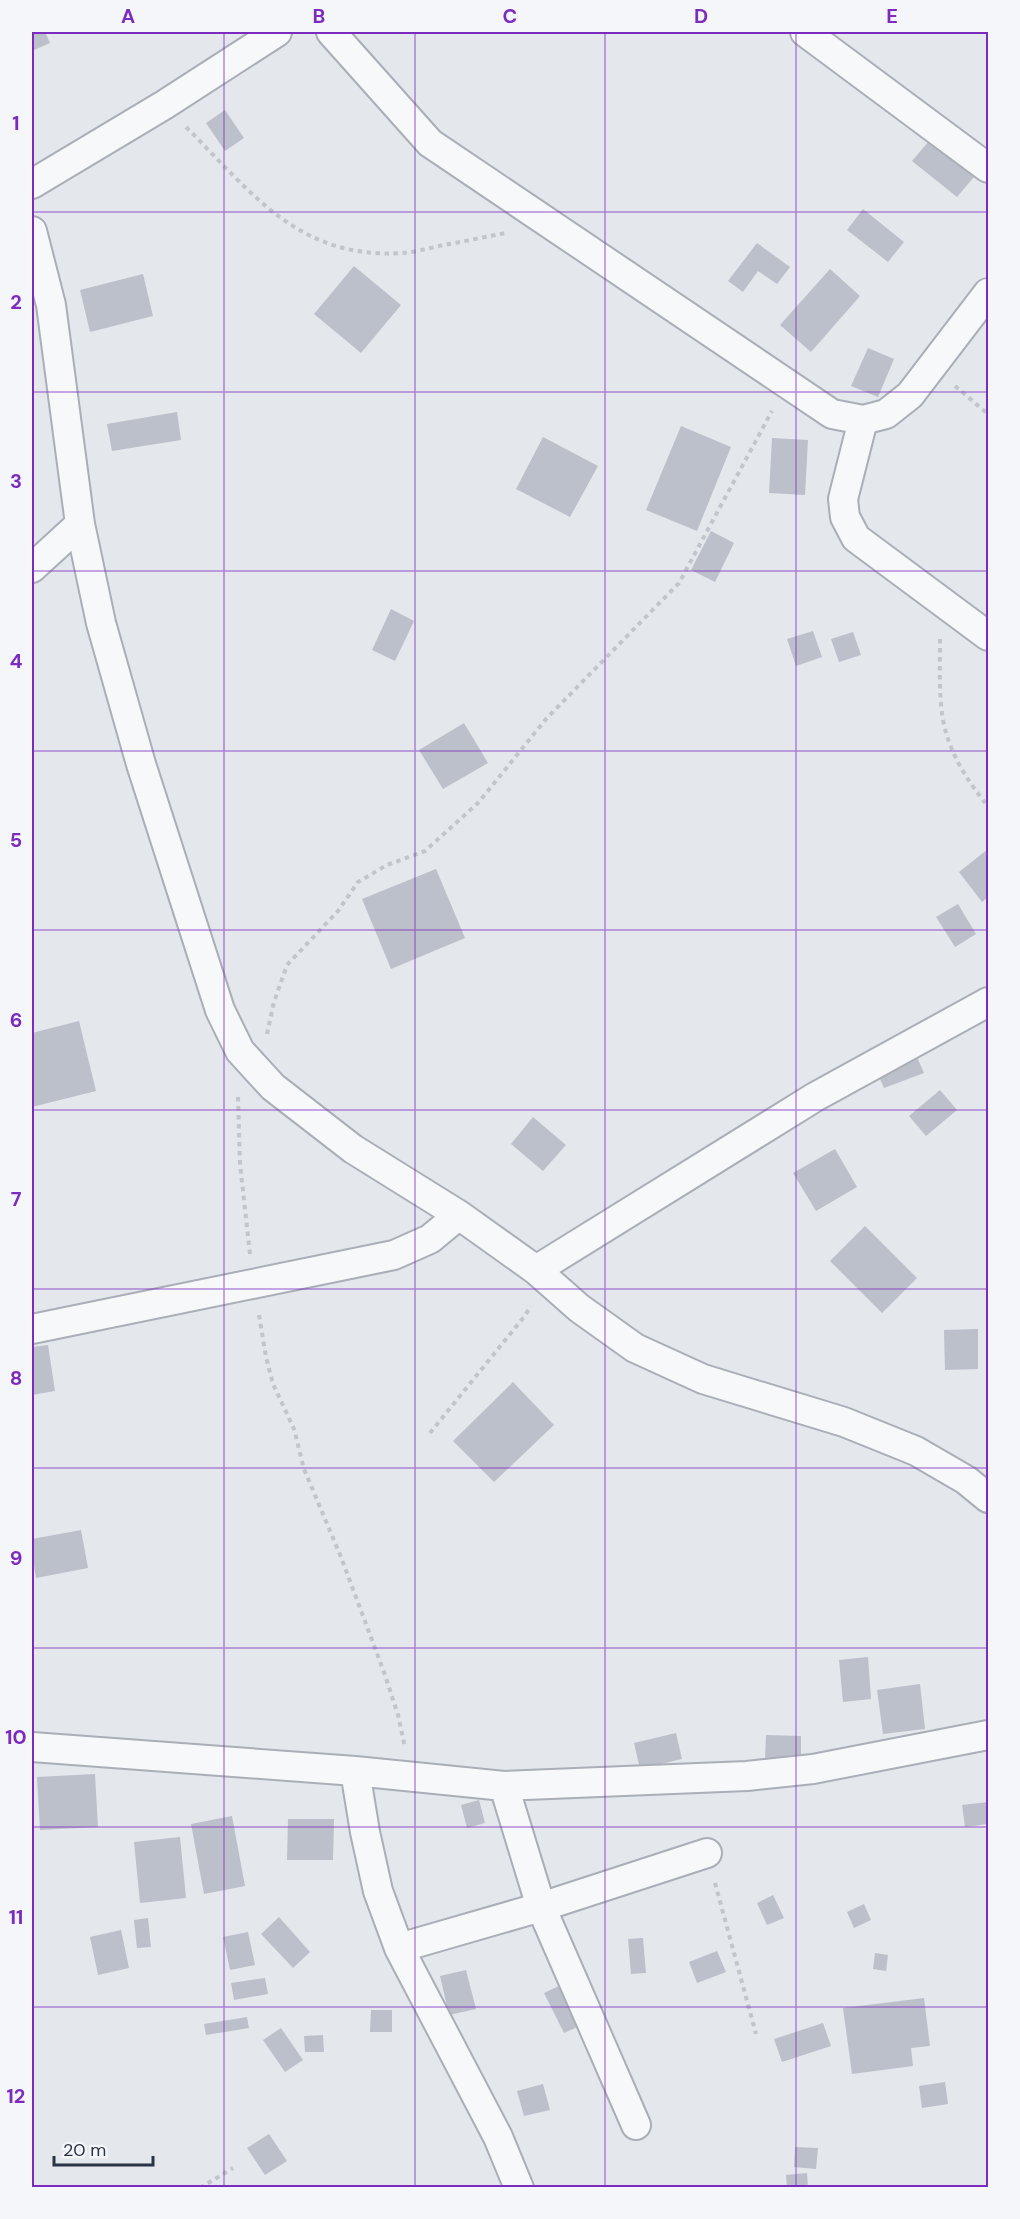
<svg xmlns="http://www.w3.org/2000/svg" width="1020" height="2219" viewBox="0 0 1020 2219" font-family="'DM Sans',sans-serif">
<rect width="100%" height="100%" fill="#e4e7ec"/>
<path fill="#bbc0ca" d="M32,32H45L50,43L32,51Z
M225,110L244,138L225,151L206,123Z
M940,128L985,164L957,197L912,161Z
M863,209L904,242L888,262L847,230Z
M757,243L790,267L777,284L758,271L743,292L728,281Z
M354,266L401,305L361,353L314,314Z
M830,269L860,296L811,352L780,325Z
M143,274L153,316L90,332L80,290Z
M868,348L894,359L878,397L851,386Z
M177,412L181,440L112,451L107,424Z
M681,426L731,447L697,531L646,510Z
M543,437L598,466L570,517L516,489Z
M772,438L808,440L805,495L769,493Z
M711,531L734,543L715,582L691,570Z
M391,609L414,621L395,661L372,650Z
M813,631L822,657L796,666L787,639Z
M853,632L861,655L839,662L831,639Z
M464,723L488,763L443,789L419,750Z
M988,849V897L982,902L959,872Z
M436,869L465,938L391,969L362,899Z
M958,904L976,934L955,947L936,917Z
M79,1021L96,1091L32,1107V1033Z
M917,1057L924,1073L884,1088L877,1072Z
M940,1090L957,1110L926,1136L909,1116Z
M533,1117L566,1145L543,1171L511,1144Z
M835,1149L857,1187L816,1211L793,1173Z
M865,1226L917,1278L882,1313L830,1261Z
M978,1329V1369L945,1370L944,1330Z
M48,1345L55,1391L32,1395V1347Z
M513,1382L554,1425L494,1482L453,1441Z
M81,1530L88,1568L36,1578L32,1553V1539Z
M868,1657L871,1699L843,1702L839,1660Z
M920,1684L925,1729L883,1734L877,1690Z
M676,1733L682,1759L640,1769L634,1743Z
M766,1735L801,1736V1760H765Z
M95,1774L98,1827L40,1830L37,1777Z
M479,1800L485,1823L467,1828L461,1805Z
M988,1802V1824L965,1827L962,1805Z
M232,1816L245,1886L204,1894L191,1824Z
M288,1819H334L333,1860H287Z
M180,1837L186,1898L140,1903L134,1842Z
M773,1895L784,1918L767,1925L757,1903Z
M864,1904L871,1920L854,1928L847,1912Z
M279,1917L310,1952L293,1968L261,1934Z
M148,1918L151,1947L137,1948L134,1920Z
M121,1930L129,1968L98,1975L90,1937Z
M248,1932L255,1965L230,1970L223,1937Z
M643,1938L646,1973L631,1974L628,1939Z
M717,1951L726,1972L697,1983L689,1962Z
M875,1953L888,1955L886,1971L873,1969Z
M466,1970L476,2009L449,2015L440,1976Z
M265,1978L268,1994L234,2000L231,1983Z
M565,1983L584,2024L564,2033L544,1993Z
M924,1998L930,2046L911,2048L913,2066L852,2074L843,2008Z
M371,2010H392V2032H370Z
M247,2017L249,2028L206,2035L204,2024Z
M823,2023L831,2046L782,2062L774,2039Z
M281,2028L303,2060L285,2072L263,2040Z
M323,2035L324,2052H305L304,2036Z
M945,2082L948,2104L922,2108L919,2086Z
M543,2084L550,2110L524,2116L517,2091Z
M269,2134L287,2161L265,2175L247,2148Z
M795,2147L818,2148L816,2169L794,2167Z
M807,2173L808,2188H787L786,2175Z"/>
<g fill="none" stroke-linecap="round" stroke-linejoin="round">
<g stroke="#a9aeb7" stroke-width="32">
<path id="minor" d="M331,32L430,143L832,414L863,420L886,414L910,395L988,293
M805,32L988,168
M32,184L164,105L277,32
M32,231L51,305L80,524L101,623L141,764L220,1010L240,1051L273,1087L353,1149L459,1215L536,1270L579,1308L635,1348L703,1379L844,1422L916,1451L966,1480L988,1498
M863,420L843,499L845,517L856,538L988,636
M32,568L80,524
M536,1270L815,1097L988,1002
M32,1329L394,1255L430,1239L459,1215
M32,1747L355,1771L504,1786L747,1776L813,1769L988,1735
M355,1771L365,1832L378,1891L399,1948L498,2137L519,2188
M504,1786L541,1907L636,2125
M399,1948L541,1907L707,1853"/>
</g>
<path stroke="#c2c5cb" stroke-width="4" stroke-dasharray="4.5 4.5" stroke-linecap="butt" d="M186,127C252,193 299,260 403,253C414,252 427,249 439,246C461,242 484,237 506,233
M955,386L988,414
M940,639C940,664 939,690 942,714C947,749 966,780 988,806
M267,1034L274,1002L287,965L338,911L358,882L387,865L425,851L478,803L546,719L679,583L772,411
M238,1097L240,1164L250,1254
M259,1315L266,1357L273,1384L294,1429L304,1469L341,1557L385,1675L398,1715L405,1747
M430,1433L524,1317L531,1306
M715,1883L756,2034
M200,2188L233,2168"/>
<use href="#minor" stroke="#f7f8fa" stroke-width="28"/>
</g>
<path fill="none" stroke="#7b2cbf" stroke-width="1.5" stroke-opacity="0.55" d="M224,32V2188M415,32V2188M605,32V2188M796,32V2188M32,212H988M32,392H988M32,571H988M32,751H988M32,930H988M32,1110H988M32,1289H988M32,1468H988M32,1648H988M32,1827H988M32,2007H988"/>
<rect width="1020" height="2219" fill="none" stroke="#f4f6f9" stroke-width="66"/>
<path d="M54 2156v9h99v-9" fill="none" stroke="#2b3445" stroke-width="3"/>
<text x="63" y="2156" font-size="18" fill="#2b3445" stroke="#f4f6f9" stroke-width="4.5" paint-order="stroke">20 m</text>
<rect x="33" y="33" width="954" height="2153" fill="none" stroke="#7b2cbf" stroke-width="2"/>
<g font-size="20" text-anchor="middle" font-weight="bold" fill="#7b2cbf">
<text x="128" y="23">A</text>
<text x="319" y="23">B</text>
<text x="510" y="23">C</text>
<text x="701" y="23">D</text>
<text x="892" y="23">E</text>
<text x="16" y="130">1</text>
<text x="16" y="309">2</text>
<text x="16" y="488">3</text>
<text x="16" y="668">4</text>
<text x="16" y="847">5</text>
<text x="16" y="1027">6</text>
<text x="16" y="1206">7</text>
<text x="16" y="1385">8</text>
<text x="16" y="1565">9</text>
<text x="16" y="1744">10</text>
<text x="16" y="1924">11</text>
<text x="16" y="2103">12</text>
</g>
</svg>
